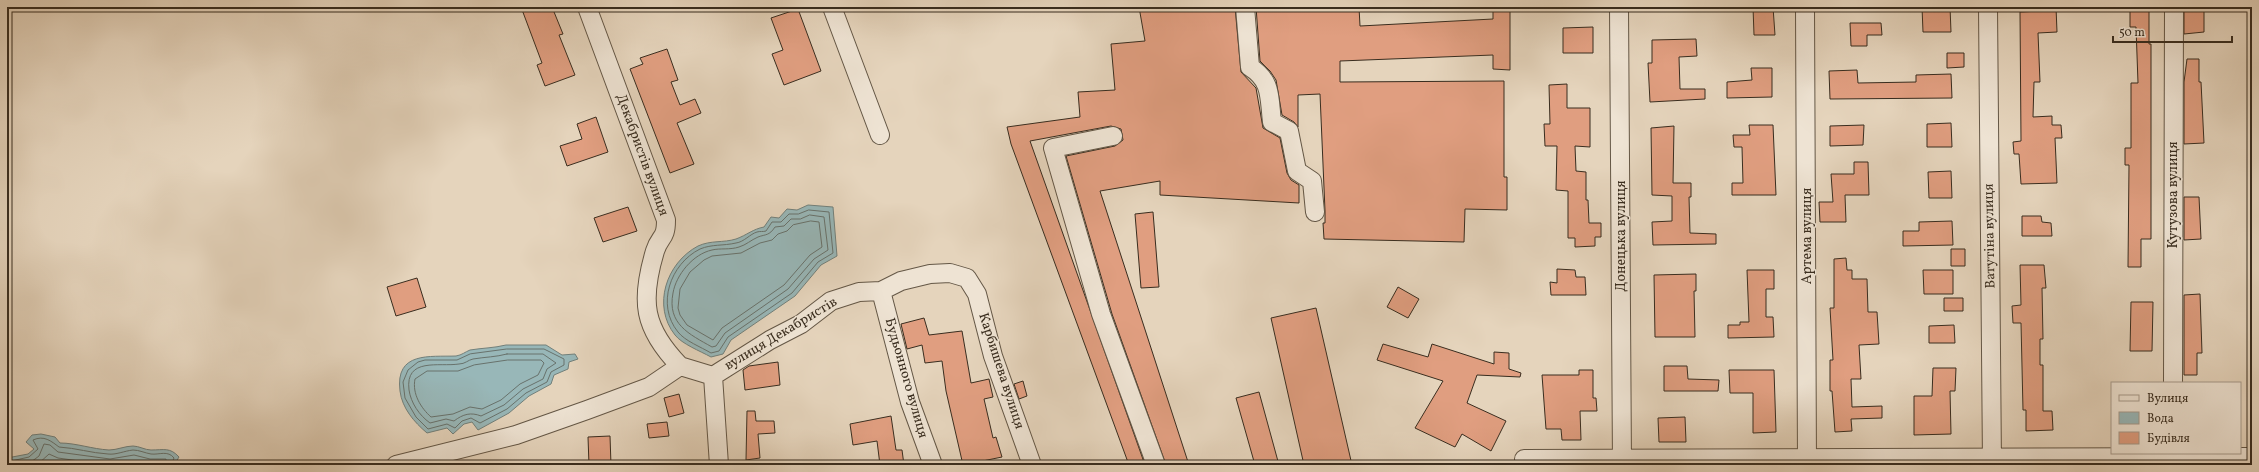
<svg xmlns="http://www.w3.org/2000/svg" width="2259" height="472" viewBox="0 0 2259 472" font-family="Vollkorn,serif">
<rect width="100%" height="100%" fill="#e5d4bc"/>
<filter id="stains"><feTurbulence type="fractalNoise" baseFrequency=".005" numOctaves="4"/><feColorMatrix values="0 0 0 0 .2 0 0 0 0 .09 0 0 0 0 .02 0 0 0 .5 -.17"/></filter>
<radialGradient id="worn" r=".72"><stop offset=".6" stop-color="#630" stop-opacity="0"/><stop offset="1" stop-color="#630" stop-opacity=".3"/></radialGradient>
<path fill="#98b7b8" stroke="#72807b" d="M808,205L833,207L837,256L821,265L795,296L731,340L723,354L711,357C700,351 682,344 675,335C652,306 666,263 698,246C711,240 723,243 736,239C747,235 753,229 764,227L771,217L779,218L787,209L797,210Z
M506,345H546L562,355L575,354L578,359L569,362L568,369L554,375L551,384L529,396L509,413L478,430L472,422L464,424L453,434L447,428L427,433C414,422 402,408 400,391C395,351 430,357 456,356C462,355 465,352 470,350C482,348 494,348 506,345Z
M41,434L55,437L60,443C76,443 92,449 109,450C117,450 125,446 133,446C139,446 145,450 151,450C164,450 170,447 179,457L174,465H7V458L28,454L34,449L26,442L32,435Z"/>
<g fill="none" stroke-linecap="round" stroke-linejoin="round">
<path stroke="#68726c" stroke-width="1" d="M809,210L829,212L833,253L818,262L792,293L728,337L719,351L711,353C701,347 685,341 678,332C656,305 670,264 700,249C712,244 723,246 736,243C744,242 750,234 757,232C760,231 763,232 766,231L772,222H781L789,214H798Z
M810,215L824,217L828,250L814,259L788,289L725,333L716,346L712,347C689,334 667,324 673,293C676,275 693,254 712,250C720,248 730,250 739,247C746,245 751,240 758,237C766,234 769,236 775,227L784,226L791,219H800Z
M811,221L819,222L822,247L810,255L784,285L722,328L713,340L687,325L680,315L678,308L680,289L690,272L704,260L712,256L741,253L760,243L772,240L778,234L787,231L793,225Z
M507,349H544L564,359V365L551,372L547,382L526,393L507,409L480,423L471,418L462,421L455,428L447,424L428,429L416,417L405,398L403,382L408,370L418,362L425,360H457L470,354Z
M507,354H543L556,363L547,369L543,379L523,389L504,405L481,416C471,412 463,414 454,421L446,419L430,423C419,415 411,403 409,390C405,357 439,367 459,364C465,364 468,360 473,359C485,357 496,357 507,354Z
M508,360H541L544,363L538,375L520,384L501,400L482,409L470,407L453,414L431,417C421,408 412,394 415,379L427,371H458L474,365Z
M7,462L29,457L38,449L33,440C44,435 51,441 59,447C76,448 91,453 108,454C116,455 124,451 133,450C139,450 145,453 151,454C159,455 168,450 174,458L171,465
M17,465L31,462L39,456L44,444L50,445L58,452L110,459L134,455L150,459H166V465
M37,465L49,454L58,458L108,465
M112,465L133,461L160,465"/>
</g>
<path fill="#e09e80" stroke="#392d1f" d="M521,7H552L563,34L559,35L575,75L545,86L537,65L542,63Z
M1139,7H1235L1241,72L1256,88L1263,128L1280,138L1287,173L1291,180L1299,185V203L1160,195V181L1100,191L1189,465H1166L1112,314L1066,156L1115,146L1123,140L1121,129L1111,126L1030,141L1145,465H1129L1011,144L1007,127L1080,117L1078,92L1115,90L1111,44L1145,41Z
M1256,7H1359L1360,26L1493,19V7H1510V70L1493,69V55L1340,61V82L1504,81V177H1507V210L1465,209L1464,242L1324,239L1323,223H1325V211L1320,94L1298,95V127L1294,122L1282,115L1276,80L1270,71L1260,61Z
M1753,7H1773L1775,35H1754Z
M1922,7H1950L1951,32H1923Z
M2041,7H2056L2057,32L2038,33L2040,82H2034L2033,117L2052,116V125H2061L2062,138H2055L2057,183L2021,184L2019,154H2014L2013,142L2021,141L2020,12L2041,11Z
M2130,7H2149V44H2151V239H2141V267H2128L2129,165H2125V148H2131V83H2138L2136,27H2130Z
M2184,7H2204V32L2184,34Z
M798,9L821,71L784,85L772,54L783,50L771,18Z
M1850,23H1881L1882,35H1867V46H1851Z
M1593,27V53H1563V28Z
M1696,39L1697,56L1679,57L1680,89H1705V99L1650,102L1648,63H1652V40Z
M667,49L678,80L671,82L680,105L695,99L701,113L677,123L694,164L670,173L630,69L643,64L640,58Z
M1947,53H1964V67L1947,68Z
M2187,59H2199V82H2201L2204,143L2184,144V82Z
M1751,68H1772V97L1727,98V82L1752,80Z
M1857,70L1858,83L1916,82V75L1951,74L1952,98L1830,99L1829,71Z
M1567,84V108H1590V147L1575,146L1576,171L1586,172V200H1588L1589,223H1601V237H1595V246L1575,247V238H1568V191L1556,190L1557,146H1545L1544,124H1550L1549,85Z
M596,117L608,152L567,166L560,146L582,139L577,124Z
M1951,123L1952,147H1927V124Z
M1749,125H1773L1776,195H1732V183H1743L1742,147H1734L1733,135H1750Z
M1864,125L1863,145L1830,146V126Z
M1674,126L1673,183H1691V197H1689L1690,233L1716,234V244L1653,245L1652,222L1672,221V196L1652,195L1651,128Z
M1854,162H1868L1869,195H1845L1846,222H1820L1819,202H1833L1831,174H1854Z
M1951,171L1952,198H1929L1928,172Z
M2184,197H2199L2201,239L2184,240Z
M628,207L637,231L603,242L594,218Z
M1153,212L1159,287L1141,288L1135,214Z
M2022,216H2041L2042,222L2051,223L2052,236H2022Z
M1952,221L1953,245L1903,246V231H1919V222Z
M1951,249H1965V266H1951Z
M1846,258L1847,270H1852V279H1867L1868,312H1877L1879,344L1859,345L1861,379H1851L1852,407L1882,406V418L1851,419L1852,431L1835,432L1832,391H1830V360H1833L1830,308H1834V259Z
M2020,265H2044L2046,288H2042L2043,339H2040V365H2043V411H2052L2053,430L2026,431V410H2023L2021,323H2013L2012,306L2021,305Z
M1557,269L1575,270L1576,277H1585L1586,295H1551L1550,282L1557,283Z
M1747,270H1774V289H1766V317H1773L1774,337L1728,338V325H1740V322H1749Z
M1923,270H1953V294H1924Z
M1696,274V291H1694L1695,337H1655L1654,275Z
M417,278L426,307L396,316L387,287Z
M1398,287L1419,299L1408,318L1387,307Z
M2200,294L2202,353H2197V375H2184V295Z
M1944,298H1963V311H1944Z
M2131,302H2153L2152,351H2130Z
M1316,308L1352,465H1304L1271,318Z
M924,318L929,335L962,331L971,383L989,379L993,397L984,399L993,438L996,437L1002,457L963,465L946,391L942,361L925,363L922,345L907,349L901,324Z
M1954,325L1955,343H1929V326Z
M1383,344L1428,357L1432,344L1494,364V352L1509,353V369L1521,373L1520,377L1477,375L1467,403L1506,421L1491,451L1462,434L1455,447L1415,428L1443,381L1377,360Z
M778,362L780,385L745,390L743,370L749,366Z
M1664,366H1687L1688,379L1719,380L1718,391H1664Z
M1933,368H1956L1955,391H1950L1951,434L1914,435V396H1932Z
M1579,370H1593V398H1596L1597,411H1580L1581,440H1562L1561,429H1546L1542,375H1579Z
M1729,370H1774L1776,432L1753,433V393H1730Z
M1023,381L1027,396L1019,399L1014,384Z
M1259,392L1279,465H1255L1236,398Z
M679,394L684,413L669,417L664,398Z
M747,411H755L756,421H774L775,433L758,434L760,458L746,460Z
M891,416L896,450H902L904,465H880L877,441L853,445L850,424Z
M1685,417L1686,442H1659L1658,418Z
M667,422L669,436L649,438L647,424Z
M610,436L611,465H589L588,437Z"/>
<g fill="none" stroke-linecap="round" stroke-linejoin="round">
<g stroke="#645746" stroke-width="20">
<path id="minor" d="M587,7L666,220C666,240 660,235 655,251C640,301 643,328 680,366
M832,7L880,135
M1245,7L1250,67C1272,81 1269,97 1272,122L1289,131L1297,171L1312,181L1315,212
M1619,7L1622,465
M1805,7L1807,465
M1988,7L1992,465
M1113,136L1053,148L1101,314L1156,465
M881,291L910,402L933,465
M713,376L719,465
M2173,383L2174,7
M1524,459L2252,457
M396,465L516,435L587,410L649,387L680,366L713,376L770,340L801,324L831,301L859,292L881,291L901,281L930,274L950,273L967,278L977,294L993,356L1032,465"/>
</g>
<use href="#minor" stroke="#eee3d3" stroke-width="18"/>
</g>
<g text-anchor="middle" dominant-baseline="central" stroke-width="3" stroke-linejoin="round" paint-order="stroke">
<g font-size="14" fill="#392d1f" stroke="#eee3d3">
<text transform="translate(642 155) rotate(70)">Декабристів вулиця</text>
<text transform="translate(2173 195) rotate(-90)">Кутузова вулиця</text>
<text transform="translate(1621 236) rotate(-90)">Донецька вулиця</text>
<text transform="translate(1807 236) rotate(-90)">Артема вулиця</text>
<text transform="translate(1990 236) rotate(-91)">Ватутіна вулиця</text>
<text transform="translate(781 334) rotate(-31)">вулиця Декабристів</text>
<text transform="translate(1001 371) rotate(72)">Карбишева вулиця</text>
<text transform="translate(906 378) rotate(74)">Будьонного вулиця</text>
</g>
</g>
<rect width="2259" height="472" fill="none" stroke="#e5d4bc" stroke-width="24"/>
<rect x="8" y="8" width="2243" height="456" fill="none" stroke="#392d1f" stroke-width="2"/>
<rect x="12" y="12" width="2235" height="448" fill="none" stroke="#392d1f"/>
<rect x="2111" y="382" width="130" height="72" fill="#eee3d3" stroke="#a69a8b"/>
<rect x="2119" y="395" width="20" height="6" fill="#eee3d3" stroke="#a69a8b"/>
<text x="2147" y="402" font-size="12" fill="#392d1f">Вулиця</text>
<rect x="2119" y="412" width="20" height="12" fill="#98b7b8" stroke="#a69a8b"/>
<text x="2147" y="422" font-size="12" fill="#392d1f">Вода</text>
<rect x="2119" y="432" width="20" height="12" fill="#e09e80" stroke="#a69a8b"/>
<text x="2147" y="442" font-size="12" fill="#392d1f">Будівля</text>
<path d="M2113 36v6h119v-6" fill="none" stroke="#392d1f" stroke-width="2"/>
<text x="2119" y="36" font-size="12" fill="#392d1f" stroke="#eee3d3" stroke-width="3" paint-order="stroke">50 m</text>
<rect width="100%" height="100%" filter="url(#stains)"/>
<rect width="100%" height="100%" fill="url(#worn)"/>
</svg>
